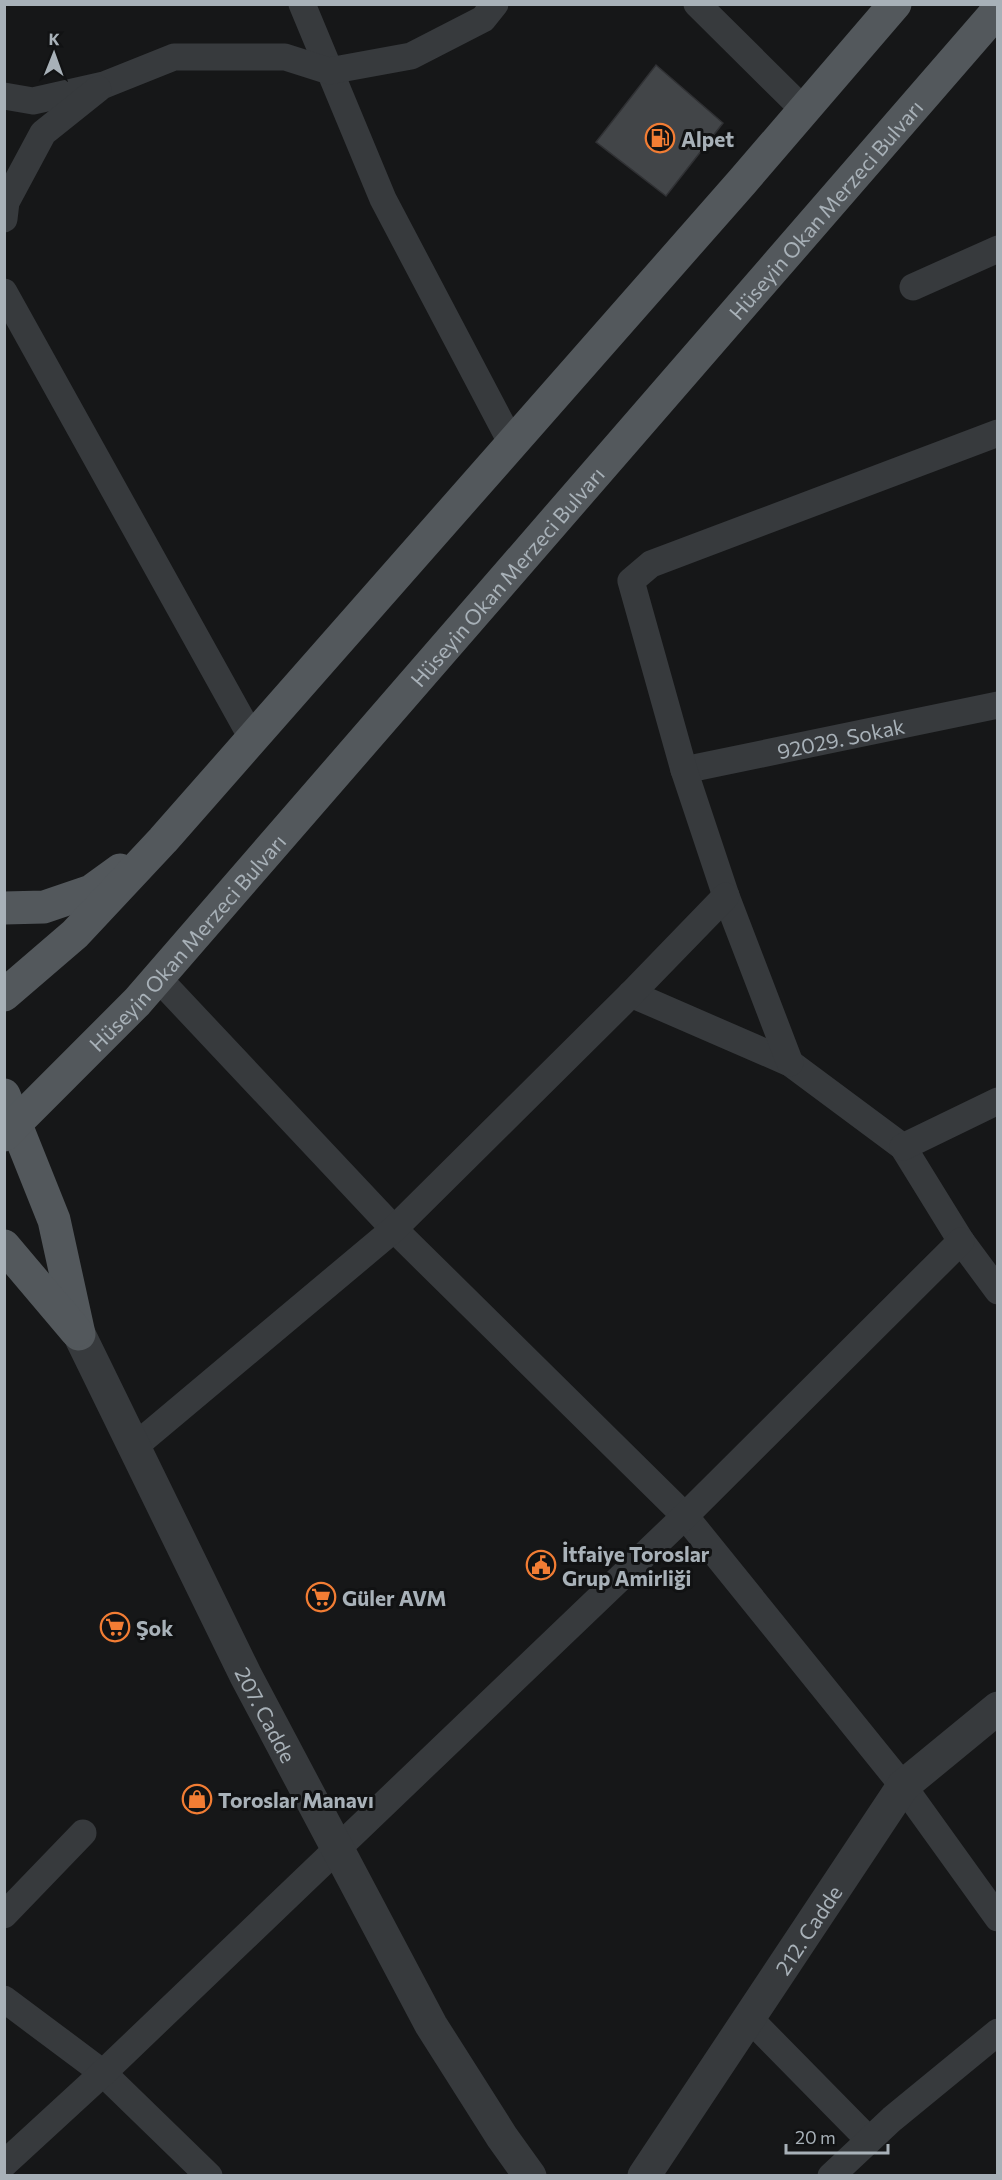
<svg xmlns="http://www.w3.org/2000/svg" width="1002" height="2180" viewBox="0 0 1002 2180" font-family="Commissioner,sans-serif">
<rect width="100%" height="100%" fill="#161718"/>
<path fill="#424548" stroke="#303134" stroke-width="1.5" d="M656,65L723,123L666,196L596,142Z"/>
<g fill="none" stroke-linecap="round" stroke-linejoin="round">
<g stroke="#373a3d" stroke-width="27">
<path d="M302,4L383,199L512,444"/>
<path d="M697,4L804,110"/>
<path d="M4,96L33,101L104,85L174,57H285L329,71L411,56L483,19L495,4"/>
<path d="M4,219L6,202L43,133L98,89"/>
<path d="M913,287L998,249"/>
<path d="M4,292L252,738"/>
<path id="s1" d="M684,770L998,705"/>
<path d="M157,977L394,1229L685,1516L903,1786L998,1918"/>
<path d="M631,994L790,1063L903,1147L961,1241L998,1291"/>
<path d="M790,1063L726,896L684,770L631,581L651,564L998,433"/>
<path d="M903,1147L998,1101"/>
<path d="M134,1447L394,1229L631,994L726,896"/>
<path d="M4,1915L83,1833"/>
<path d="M4,1999L103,2073L209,2176"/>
<path d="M749,2018L869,2140"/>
<path d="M4,2164L103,2073L685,1516L961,1241"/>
<path d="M831,2176L892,2119L998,2032"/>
</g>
<g stroke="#373a3d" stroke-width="33">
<path id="s2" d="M79,1334L246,1676L431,2025L502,2137L530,2176"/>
<path id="s3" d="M644,2176L903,1786L998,1708"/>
</g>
<g stroke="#53585c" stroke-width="33">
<path d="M4,908L44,907L91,891L120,870"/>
<path d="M4,995L75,934L163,840L742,182L895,4"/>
<path d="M4,1095L54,1220L79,1334"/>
<path id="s4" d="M4,1135L137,1002L998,10"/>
<path d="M4,1246L76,1331"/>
</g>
</g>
<defs>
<g id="fuel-ring" transform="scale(1.5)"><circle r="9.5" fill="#111213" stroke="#f27d34" stroke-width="1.5"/><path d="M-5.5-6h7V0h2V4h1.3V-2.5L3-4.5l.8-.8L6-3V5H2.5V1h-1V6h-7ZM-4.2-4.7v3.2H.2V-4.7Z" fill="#f27d34"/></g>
<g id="civic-ring" transform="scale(1.5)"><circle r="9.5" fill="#111213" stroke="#f27d34" stroke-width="1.5"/><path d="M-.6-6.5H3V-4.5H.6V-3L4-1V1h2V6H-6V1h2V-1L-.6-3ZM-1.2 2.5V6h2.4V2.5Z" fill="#f27d34"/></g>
<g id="supermarket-ring" transform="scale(1.5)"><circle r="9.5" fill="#111213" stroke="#f27d34" stroke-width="1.5"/><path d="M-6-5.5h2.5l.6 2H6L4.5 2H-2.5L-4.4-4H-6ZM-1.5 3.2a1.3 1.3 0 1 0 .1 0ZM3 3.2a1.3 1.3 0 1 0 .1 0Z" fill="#f27d34"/></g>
<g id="shop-ring" transform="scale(1.5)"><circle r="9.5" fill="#111213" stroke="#f27d34" stroke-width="1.5"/><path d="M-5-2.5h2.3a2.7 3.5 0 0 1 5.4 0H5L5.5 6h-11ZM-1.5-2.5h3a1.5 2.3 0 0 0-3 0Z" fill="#f27d34"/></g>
</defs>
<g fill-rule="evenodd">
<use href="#fuel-ring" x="660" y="138"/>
<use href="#civic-ring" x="541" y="1565"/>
<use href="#supermarket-ring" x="321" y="1597"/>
<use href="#supermarket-ring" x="115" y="1627"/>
<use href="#shop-ring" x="197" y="1799"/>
</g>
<g text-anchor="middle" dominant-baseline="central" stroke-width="6" stroke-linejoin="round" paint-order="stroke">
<g font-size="21" font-weight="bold" fill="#a8b1b8" stroke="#111213" text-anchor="start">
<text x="681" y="138">Alpet</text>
<text x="562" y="1553">İtfaiye Toroslar<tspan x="562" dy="24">Grup Amirliği</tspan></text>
<text x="342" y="1597">Güler AVM</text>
<text x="136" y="1627">Şok</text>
<text x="218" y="1799">Toroslar Manavı</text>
</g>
<g font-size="21" fill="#a8b1b8" stroke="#111213">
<text stroke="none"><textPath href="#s4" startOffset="1238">Hüseyin Okan Merzeci Bulvarı</textPath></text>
<text stroke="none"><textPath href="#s4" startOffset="752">Hüseyin Okan Merzeci Bulvarı</textPath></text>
<text stroke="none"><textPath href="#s1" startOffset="160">92029. Sokak</textPath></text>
<text stroke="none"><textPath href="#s4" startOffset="266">Hüseyin Okan Merzeci Bulvarı</textPath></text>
<text stroke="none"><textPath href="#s2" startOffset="424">207. Cadde</textPath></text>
<text stroke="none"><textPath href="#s3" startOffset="296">212. Cadde</textPath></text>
</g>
</g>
<rect width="1002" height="2180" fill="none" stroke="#a8b1b8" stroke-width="12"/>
<g transform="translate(54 54) rotate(1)" stroke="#111213" stroke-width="4.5" paint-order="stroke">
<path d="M0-4.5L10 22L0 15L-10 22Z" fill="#a8b1b8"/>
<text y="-9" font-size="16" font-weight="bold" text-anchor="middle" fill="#a8b1b8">K</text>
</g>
<path d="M786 2144v9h102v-9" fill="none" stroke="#a8b1b8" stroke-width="3"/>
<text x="795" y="2144" font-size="18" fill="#a8b1b8" stroke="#111213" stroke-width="4.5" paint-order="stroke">20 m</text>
</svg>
